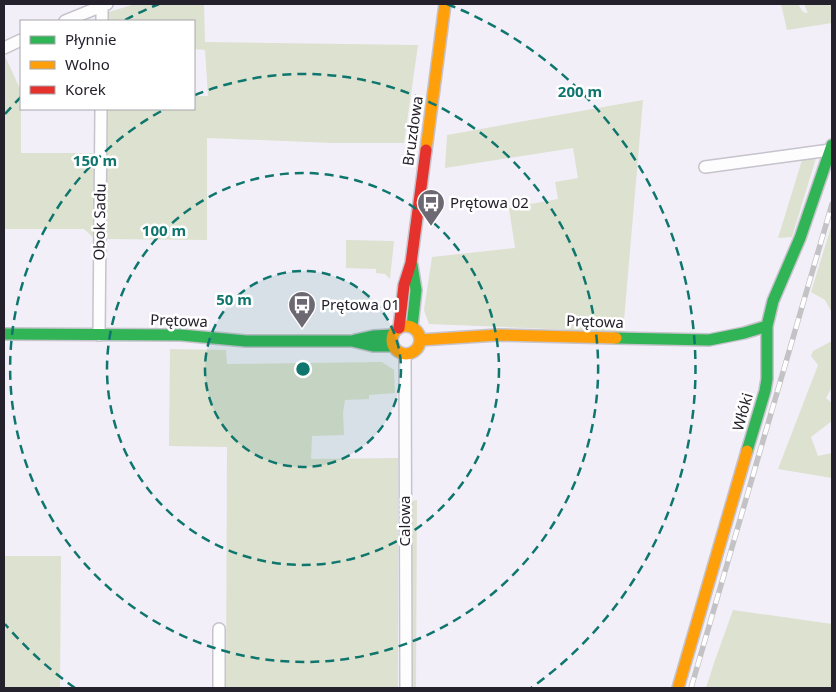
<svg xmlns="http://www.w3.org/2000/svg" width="836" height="692" font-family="'Noto Sans',sans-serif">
<rect width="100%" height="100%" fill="#f2eff8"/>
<path fill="#dde1cf" d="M135 4H204L205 42 418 45 404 143H333L207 138V240L105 239 107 109H194V96H208L205 50 194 49V21H109V12Z
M781 4H798L803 12 808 13 804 4H832V23L787 30Z
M4 54 21 91V153H96L95 239 84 229H4Z
M643 100 623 332 429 324 424 310 432 257 515 248 509 208 558 199 555 182 578 178 573 148 445 168 447 135Z
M816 158 792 237 778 238 802 160Z
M832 224V313L825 300 811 292Z
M346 240 394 241 390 279 385 274 376 273V269L346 268Z
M832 341V387L826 398 832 403V421L811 437 818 456 832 453V478L778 469 818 365 811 356 813 351Z
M170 349 226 350 227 364 382 362 394 370 395 393 369 395V399L345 400 343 413 344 435 312 436 311 459 398 458V688H226L227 447 169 446Z
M417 500 416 688H410V501Z
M4 556H61L60 688H4Z
M733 610 832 624V688H706L714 663Z"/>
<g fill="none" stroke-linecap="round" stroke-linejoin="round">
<defs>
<path id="street" d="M65 21 107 4
M102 21V5
M4 48 21 40
M705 167 830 150
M99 335 101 109
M405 354 406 688
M219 629V688"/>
<path id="fast" d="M412 265 416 290 412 327
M4 334 181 335 246 341H352L373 346H393
M616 338 709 340 744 333 767 326
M355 340 373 336 393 335
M747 451 765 391 767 379V326L773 301 800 238 832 145"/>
<path id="slow" d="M426 150 445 4
M392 340a14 14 0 1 1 28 0a14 14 0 1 1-28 0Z
M420 340 498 335 616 338
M678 688 747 451"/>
<path id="jam" d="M399 328 404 285 411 263 426 150"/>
</defs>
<use href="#street" stroke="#c6c3cc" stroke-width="14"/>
<use href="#fast" stroke="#c6c3cc" stroke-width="14"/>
<use href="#slow" stroke="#c6c3cc" stroke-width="14"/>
<use href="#jam" stroke="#c6c3cc" stroke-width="14"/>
<use href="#street" stroke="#fdfdfe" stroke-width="11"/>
<use href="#fast" stroke="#30b455" stroke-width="11"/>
<use href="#slow" stroke="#ff9f0a" stroke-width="11"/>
<use href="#jam" stroke="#e5322d" stroke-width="11"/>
<defs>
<path id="rail" d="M691 688 832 204"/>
</defs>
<use href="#rail" stroke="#c3c3c5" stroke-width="5.5"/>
<use href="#rail" stroke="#fff" stroke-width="4" stroke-dasharray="11" stroke-linecap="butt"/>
</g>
<circle cx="303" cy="369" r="98" fill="#0f766e" fill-opacity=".12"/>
<g fill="none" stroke="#0f766e" stroke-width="2.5" stroke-dasharray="9 6">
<circle cx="303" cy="369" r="98"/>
<circle cx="303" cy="369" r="196"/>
<path d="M195 95A294 294 0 1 1 165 109"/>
<path d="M75 688A392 392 0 0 1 5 624M5 114A392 392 0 0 1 21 97M125 20A392 392 0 0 1 159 4M447 4A392 392 0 0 1 531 688"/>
</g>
<defs>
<symbol id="bus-pin" viewBox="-11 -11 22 30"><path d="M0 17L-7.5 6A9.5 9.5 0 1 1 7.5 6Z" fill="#6d6973" stroke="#fff"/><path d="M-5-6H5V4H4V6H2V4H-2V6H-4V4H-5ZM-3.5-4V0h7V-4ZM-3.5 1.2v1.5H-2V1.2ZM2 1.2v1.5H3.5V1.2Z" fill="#fff"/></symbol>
</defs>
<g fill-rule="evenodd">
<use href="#bus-pin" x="415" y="187" width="32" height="43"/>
<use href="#bus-pin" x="286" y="289" width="32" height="43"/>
</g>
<g text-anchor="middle" stroke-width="5" stroke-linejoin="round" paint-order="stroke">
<g font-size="15" fill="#25212c" stroke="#fff">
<text transform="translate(413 131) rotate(-82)" y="5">Bruzdowa</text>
<text transform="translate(100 222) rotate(-89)" y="5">Obok Sadu</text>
<text transform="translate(179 321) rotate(2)" y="5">Prętowa</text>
<text transform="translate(595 322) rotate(2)" y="5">Prętowa</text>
<text transform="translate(743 412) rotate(-74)" y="5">Włóki</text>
<text transform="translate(405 521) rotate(-90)" y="5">Calowa</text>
</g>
<g font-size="15" fill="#25212c" stroke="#fff" text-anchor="start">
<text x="450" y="208">Prętowa 02</text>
<text x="321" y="310">Prętowa 01</text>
</g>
</g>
<circle cx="303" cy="369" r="8" fill="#0f766e" stroke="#fff" stroke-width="2.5"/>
<g font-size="15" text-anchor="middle" font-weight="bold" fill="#0f766e" stroke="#fff" stroke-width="5" stroke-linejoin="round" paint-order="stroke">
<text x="580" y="97">200 m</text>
<text x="95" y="166">150 m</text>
<text x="164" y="236">100 m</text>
<text x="234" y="305">50 m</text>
</g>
<rect width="836" height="692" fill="none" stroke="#25212c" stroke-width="10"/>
<rect x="20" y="20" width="175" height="90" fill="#ffffff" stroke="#a8a6ab"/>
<rect x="30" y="36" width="25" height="8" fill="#30b455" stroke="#a8a6ab"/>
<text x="65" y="45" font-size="15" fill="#25212c">Płynnie</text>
<rect x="30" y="61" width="25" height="8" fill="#ff9f0a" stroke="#a8a6ab"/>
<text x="65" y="70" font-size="15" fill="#25212c">Wolno</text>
<rect x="30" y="86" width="25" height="8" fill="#e5322d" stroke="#a8a6ab"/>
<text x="65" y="95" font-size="15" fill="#25212c">Korek</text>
</svg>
